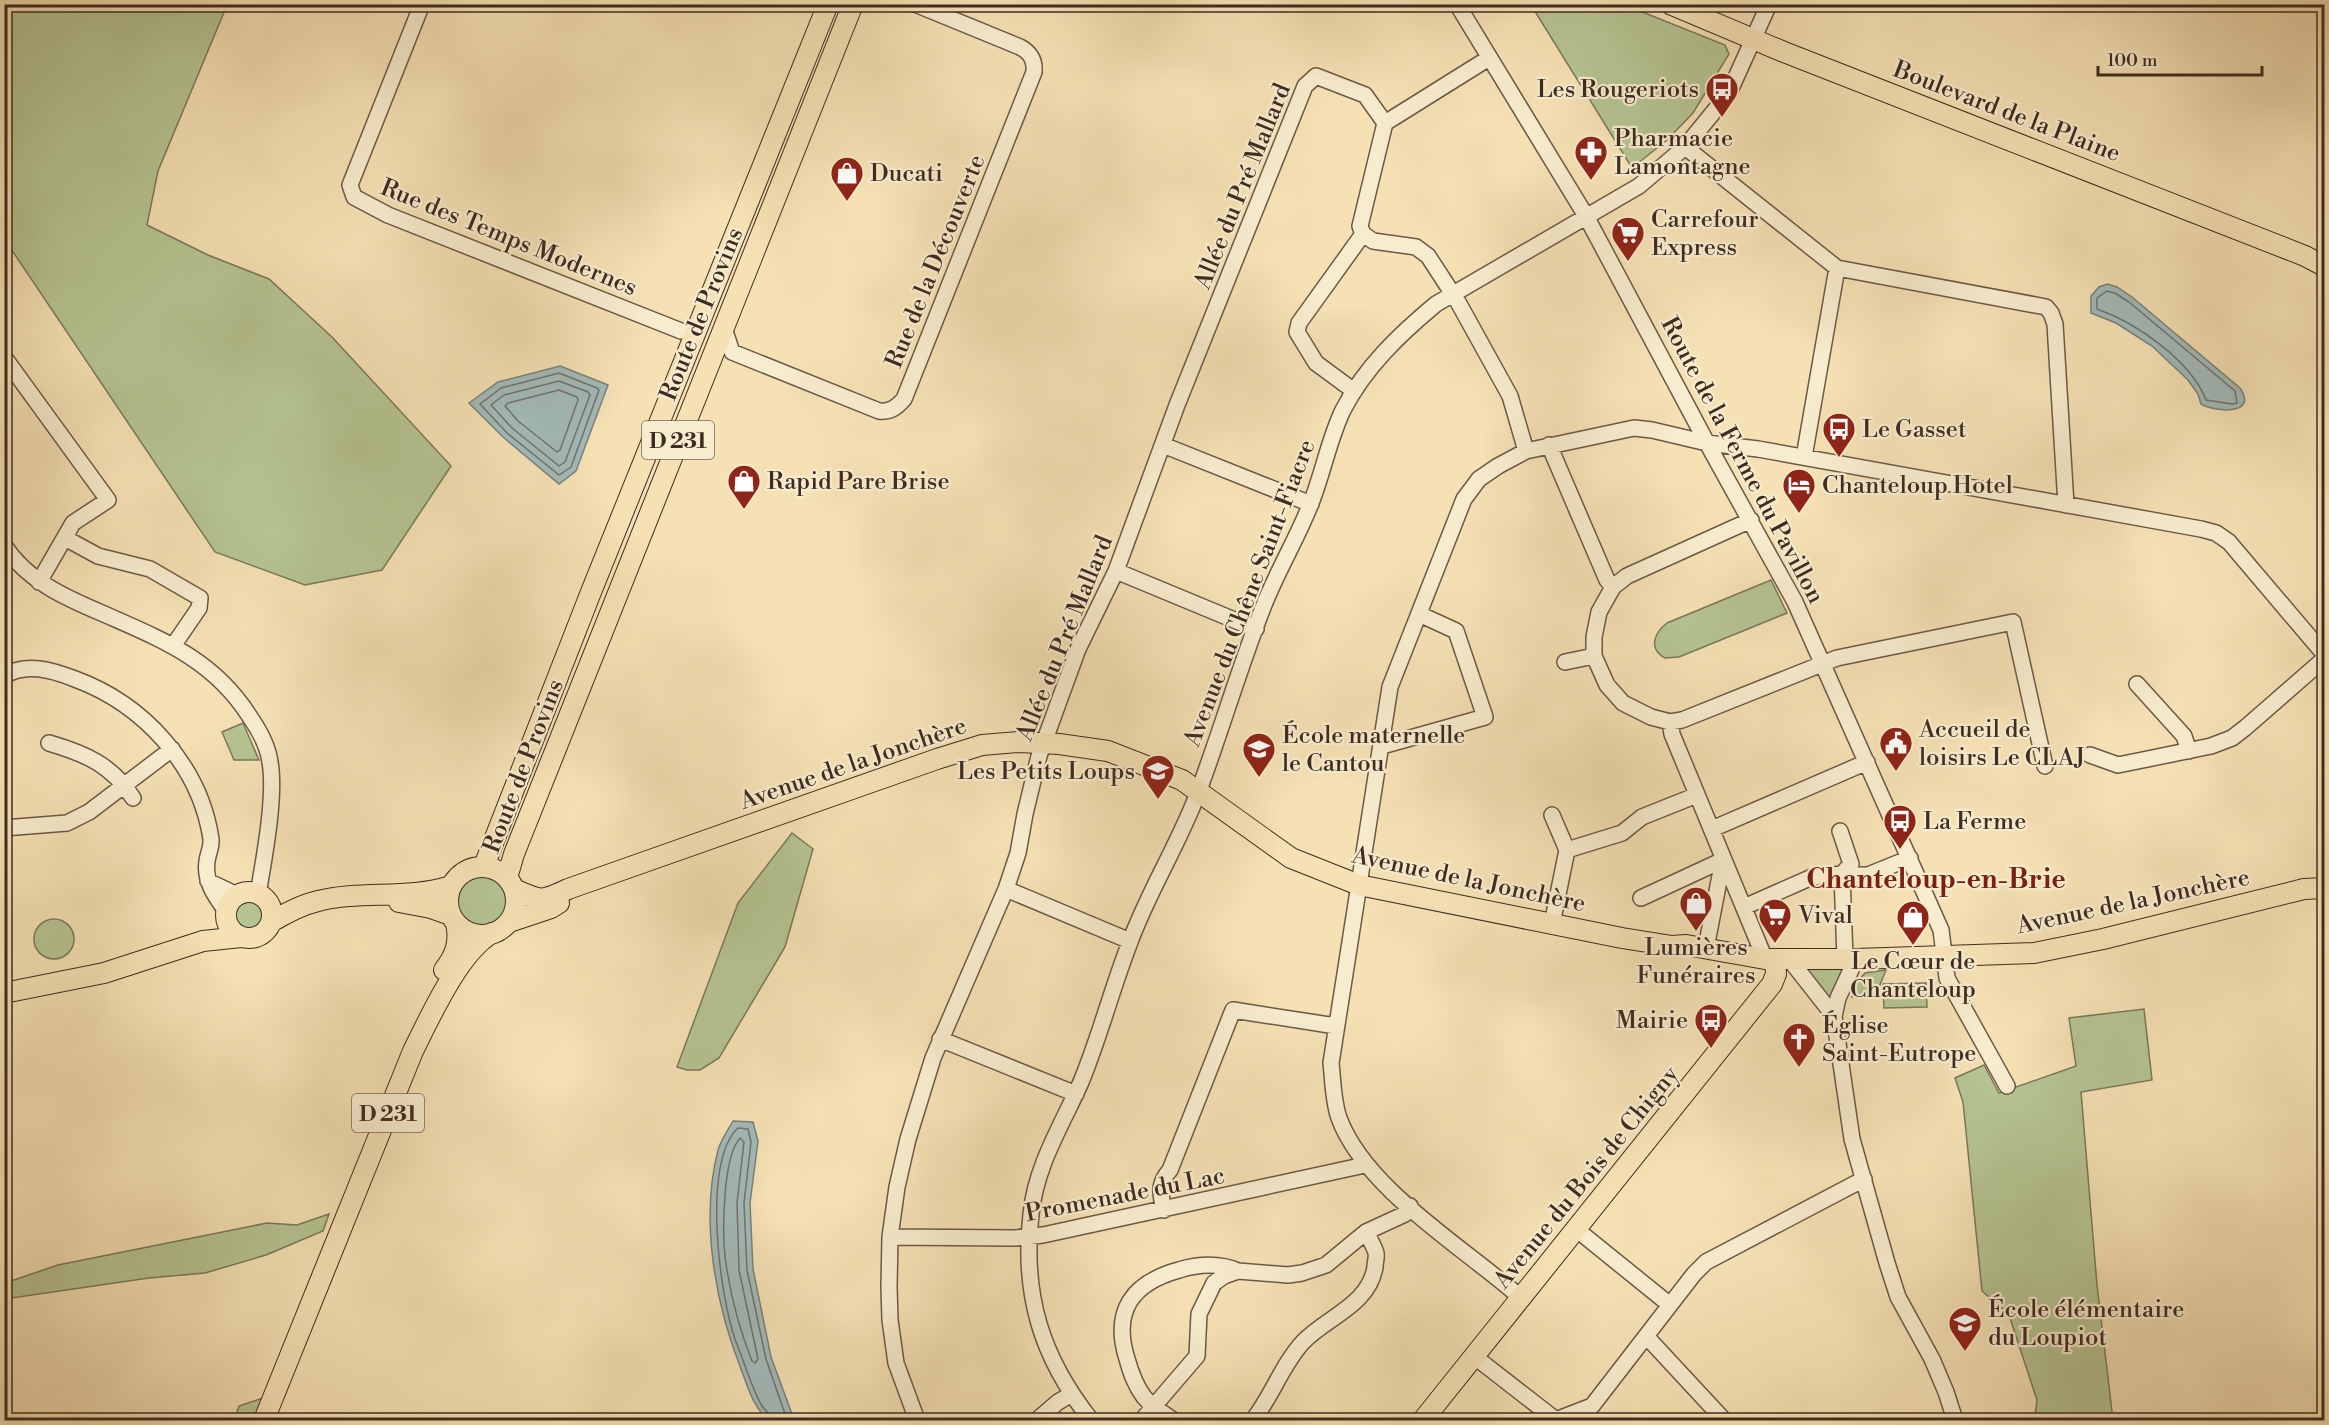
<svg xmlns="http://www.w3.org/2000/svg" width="2329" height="1425" font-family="'Libre Bodoni',serif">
<rect width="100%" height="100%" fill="#f5e1b4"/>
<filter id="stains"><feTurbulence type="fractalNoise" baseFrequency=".00333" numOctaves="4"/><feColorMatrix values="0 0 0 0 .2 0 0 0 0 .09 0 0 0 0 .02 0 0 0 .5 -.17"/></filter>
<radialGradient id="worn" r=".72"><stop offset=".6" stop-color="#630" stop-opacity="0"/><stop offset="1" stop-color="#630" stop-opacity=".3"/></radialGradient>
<path fill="#b5c492" stroke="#7a785a" stroke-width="1.5" d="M4 5H227L158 171 147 225 208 255 269 279 332 337 451 466 382 570 305 585 215 552 5 240Z
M1531 5H1625L1725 45 1729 54 1693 113 1667 140 1632 168Z
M1771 580 1787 613 1679 657 1665 658C1648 649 1654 633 1667 623Z
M243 723 259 760H234L222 732Z
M792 833 813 849 785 947 719 1058 700 1070H687L677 1067 738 903Z
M454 901a28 28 0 1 1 56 0a28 28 0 1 1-56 0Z
M231 916a18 18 0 1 1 36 0a18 18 0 1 1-36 0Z
M34 939a20 20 0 1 1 40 0a20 20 0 1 1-40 0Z
M1843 965 1845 971 1831 1001 1799 966Z
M1886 970 1877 992 1852 997 1857 982 1865 973Z
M1926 983 1927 1007 1884 1008 1883 984Z
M2144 1009 2152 1080 2081 1092 2097 1285 2113 1420H2022L2030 1419 2035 1415 2037 1400 2009 1315 1982 1291 1963 1102 1955 1078 1984 1065 1999 1093 2076 1066 2069 1018Z
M329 1214 323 1231 266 1255 205 1273 149 1278 5 1299V1283L58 1265 267 1223 297 1225Z
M263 1398 254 1420H234L239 1406Z"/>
<path fill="#a2bab9" stroke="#7a817c" stroke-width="1.5" d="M2107 284 2117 287 2132 297 2240 388C2259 416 2214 412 2201 404L2198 394 2188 380 2152 346 2116 323 2091 313V296L2099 287Z
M560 366 608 385 576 471 559 484 503 437 469 403 498 382Z
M733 1121 753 1122 758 1141 750 1203 753 1269 771 1357 792 1414 791 1420H768C753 1406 748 1388 741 1369 715 1303 700 1220 718 1150 721 1140 728 1130 733 1121Z"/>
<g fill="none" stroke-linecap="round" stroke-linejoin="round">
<path stroke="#70726d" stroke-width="1.5" d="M2107 291 2115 293 2129 302 2235 391 2237 403 2232 404 2206 400C2191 361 2137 323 2097 309V298Z
M559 373 597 388 599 390 571 467 559 475 507 433 480 404 501 388Z
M559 381 588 392 590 395 565 462 559 466 512 428 491 405 504 395Z
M559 390 577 397 578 400 560 450 557 452 518 421 505 406 508 403Z
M740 1138 744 1142 737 1203 739 1270 758 1359 755 1363 752 1361C740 1331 731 1297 726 1264 722 1237 722 1158 740 1138Z
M772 1420C771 1413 766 1412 762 1406 753 1392 743 1358 736 1342 720 1298 701 1162 738 1128L748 1129 751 1142 744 1203 747 1270 766 1359 785 1414V1420"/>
<defs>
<path id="minor" d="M422 4 350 185 354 197 388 215 681 331
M1457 4 1586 216 1707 443 1795 602 1941 930 1947 978 2007 1086
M1489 58 1385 123 1360 226 1363 234 1373 241 1416 247 1428 256 1458 302 1510 396 1526 451
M1685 147 1837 268 2046 307 2051 313 2055 324 2066 505
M723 325 732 352 879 411C890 412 896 408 904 399L1034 72C1035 60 1031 53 1020 47L915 4
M4 357 108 500 73 523 39 582
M1354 391 1316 363 1297 332 1299 323 1363 234
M1163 445 1311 504
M1549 445 1607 580 1613 587
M1804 457 1837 268
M1751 520 1627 576 1613 587 1599 612 1594 637V656L1607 685 1623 703 1651 717 1670 722 1682 720 1837 658 2013 622 2045 766
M65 538 98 556 150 569 200 598 199 608 173 646
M4 545C27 581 66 598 104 614 163 640 214 660 250 717 259 730 268 746 270 762 276 796 264 859 258 894
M1116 571 1256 629
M1565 662 1594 656
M4 676C26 662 52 670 75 679 143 704 200 765 211 839 212 847 208 853 207 861 204 881 215 896 226 911
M2137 684 2184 736 2189 751
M1670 722 1672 734 1765 959
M49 743C86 754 112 765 133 798
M1382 746 1485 717 1456 631 1419 614
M2090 755 2118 765 2211 746 2232 738 2245 728 2324 659
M1552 815 1567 850 1552 924
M4 828 67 823 89 812 172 749
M1712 829 1867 762
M1840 831 1851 864 1842 874 1845 959
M1567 850 1622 833 1642 817 1697 795
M208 881 237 895
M1006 889 1130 941
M1641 898 1723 860
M1744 907 1812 877 1842 874 1868 875 1910 858
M1706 948 1723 860
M1856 959 1838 998 1834 1016 1852 1139 1887 1263 1898 1297 1932 1359 1946 1392 1955 1420
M1790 960 1834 1016
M940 1039 1076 1094
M1164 1210C1160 1193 1158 1183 1170 1170L1233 1010 1336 1026
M1576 1229 1670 1305
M890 1237 1015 1238 1043 1235 1365 1165
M1521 1298C1465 1248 1365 1189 1339 1118 1333 1101 1333 1081 1331 1063L1390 687 1464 499 1479 479 1498 466 1526 451 1634 428 1652 430 1707 443 1758 449 2201 529 2216 533 2229 542 2324 654
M1646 1336 1724 1420
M1475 1357 1556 1420 1592 1406 1694 1274 1706 1262 1864 1179
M917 1420 896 1363 890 1320 889 1287 890 1237 897 1187 908 1139 933 1058 1006 889 1018 853 1025 814 1039 756 1078 649 1116 571 1177 405 1305 86 1316 76 1365 95 1385 123
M1037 1420 1058 1402 1070 1395
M1091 1420C1041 1357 1022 1294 1031 1214 1036 1165 1062 1125 1081 1082 1100 1036 1112 988 1130 942 1149 890 1180 842 1199 790 1221 731 1239 669 1262 610 1276 573 1297 539 1311 503 1323 473 1329 439 1343 410 1365 367 1400 334 1436 304L1639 186 1685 147 1729 93 1769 4
M1142 1420 1197 1356 1199 1314 1214 1283 1224 1276 1238 1271 1288 1275 1302 1273 1326 1265 1366 1232 1405 1214 1410 1206
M1173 1420C1163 1413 1152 1407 1144 1397 1135 1385 1131 1373 1127 1359 1112 1311 1132 1283 1179 1270 1198 1264 1220 1263 1238 1271
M1253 1420C1272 1396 1282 1365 1303 1342 1327 1317 1369 1305 1375 1267 1375 1262 1377 1257 1376 1253 1374 1246 1369 1238 1366 1232"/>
<path id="major" d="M1670 4 1784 52 2305 256 2324 266
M484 866 591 592 828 4
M448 901a34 34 0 1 1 68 0a34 34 0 1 1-68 0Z
M507 878 514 854 853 4
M514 889C541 901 541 902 568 889L937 759 982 745 1019 742 1059 744 1108 751 1182 780 1291 858 1359 885 1622 938 1672 946 1686 945 1765 959H1856L2034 953 2103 939 2304 889 2324 888
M226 915a23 23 0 1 1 46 0a23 23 0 1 1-46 0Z
M399 902 431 908 451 915
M271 922C286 913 301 905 318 901 362 890 407 900 451 886
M509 922 551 908 559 903
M444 970C456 955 460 941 456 923
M4 993 104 973 203 941 241 937
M264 1420 413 1051C430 1017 459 952 492 933
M1423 1420 1772 984 1776 974 1775 960"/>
</defs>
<use href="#minor" stroke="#6c5846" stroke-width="18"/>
<use href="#major" stroke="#3f2b21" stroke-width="22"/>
<use href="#minor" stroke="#f8ecce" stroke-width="15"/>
<use href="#major" stroke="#f5e1b4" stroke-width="20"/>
</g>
<defs>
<symbol id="bus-pin" viewBox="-11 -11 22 30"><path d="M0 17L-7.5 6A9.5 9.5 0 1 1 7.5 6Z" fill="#8f2418" stroke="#f8ecce"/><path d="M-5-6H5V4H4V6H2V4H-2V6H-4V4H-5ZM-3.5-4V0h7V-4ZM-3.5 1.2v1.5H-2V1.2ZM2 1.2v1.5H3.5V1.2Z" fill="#fff"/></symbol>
<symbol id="pharmacy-pin" viewBox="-11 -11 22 30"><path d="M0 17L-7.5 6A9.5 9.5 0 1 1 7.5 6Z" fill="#8f2418" stroke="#f8ecce"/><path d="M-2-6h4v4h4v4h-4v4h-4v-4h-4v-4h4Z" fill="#fff"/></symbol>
<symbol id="shop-pin" viewBox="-11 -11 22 30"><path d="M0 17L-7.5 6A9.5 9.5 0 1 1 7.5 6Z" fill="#8f2418" stroke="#f8ecce"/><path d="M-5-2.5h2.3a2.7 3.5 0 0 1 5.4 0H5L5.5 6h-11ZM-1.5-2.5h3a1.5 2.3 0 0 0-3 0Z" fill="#fff"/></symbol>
<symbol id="supermarket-pin" viewBox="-11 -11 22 30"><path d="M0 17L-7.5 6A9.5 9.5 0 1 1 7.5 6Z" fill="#8f2418" stroke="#f8ecce"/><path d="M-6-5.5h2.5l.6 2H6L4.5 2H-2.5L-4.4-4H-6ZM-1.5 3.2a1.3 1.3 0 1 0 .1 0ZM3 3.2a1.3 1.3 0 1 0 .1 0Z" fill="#fff"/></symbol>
<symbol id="hotel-pin" viewBox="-11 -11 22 30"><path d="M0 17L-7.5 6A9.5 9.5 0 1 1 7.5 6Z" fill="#8f2418" stroke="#f8ecce"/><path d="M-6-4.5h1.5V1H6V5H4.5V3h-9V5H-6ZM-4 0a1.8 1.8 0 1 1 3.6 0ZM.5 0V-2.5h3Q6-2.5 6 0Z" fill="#fff"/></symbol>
<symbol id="civic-pin" viewBox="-11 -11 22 30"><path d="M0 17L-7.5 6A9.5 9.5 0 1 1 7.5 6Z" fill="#8f2418" stroke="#f8ecce"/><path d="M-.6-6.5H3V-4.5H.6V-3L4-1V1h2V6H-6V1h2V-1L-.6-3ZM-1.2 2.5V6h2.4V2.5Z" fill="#fff"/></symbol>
<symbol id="school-pin" viewBox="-11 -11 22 30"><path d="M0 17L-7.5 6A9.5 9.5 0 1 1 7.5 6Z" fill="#8f2418" stroke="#f8ecce"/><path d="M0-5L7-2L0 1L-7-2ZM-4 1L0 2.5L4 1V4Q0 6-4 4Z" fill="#fff"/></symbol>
<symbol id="church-pin" viewBox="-11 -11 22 30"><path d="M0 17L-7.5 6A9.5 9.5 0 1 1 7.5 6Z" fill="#8f2418" stroke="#f8ecce"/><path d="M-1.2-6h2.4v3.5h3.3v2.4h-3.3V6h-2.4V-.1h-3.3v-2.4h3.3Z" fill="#fff"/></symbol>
</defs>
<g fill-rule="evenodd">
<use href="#bus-pin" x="1703" y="70" width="38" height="52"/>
<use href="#pharmacy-pin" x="1572" y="133" width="38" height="52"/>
<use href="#shop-pin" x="828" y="154" width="38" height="52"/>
<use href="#supermarket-pin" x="1609" y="214" width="38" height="52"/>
<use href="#bus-pin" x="1820" y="410" width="38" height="52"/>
<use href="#shop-pin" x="725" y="462" width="38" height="52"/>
<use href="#hotel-pin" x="1780" y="466" width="38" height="52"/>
<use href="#civic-pin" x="1877" y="724" width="38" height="52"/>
<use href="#school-pin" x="1240" y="730" width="38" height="52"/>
<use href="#school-pin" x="1139" y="752" width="38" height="52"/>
<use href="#bus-pin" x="1881" y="802" width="38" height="52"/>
<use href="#shop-pin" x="1677" y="884" width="38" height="52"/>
<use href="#supermarket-pin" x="1756" y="896" width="38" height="52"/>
<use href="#shop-pin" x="1894" y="898" width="38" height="52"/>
<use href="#bus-pin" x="1692" y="1001" width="38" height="52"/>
<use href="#church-pin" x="1780" y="1020" width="38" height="52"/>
<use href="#school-pin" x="1946" y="1304" width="38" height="52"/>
</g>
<g text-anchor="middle" stroke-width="4.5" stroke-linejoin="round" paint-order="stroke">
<g fill="#f8ecce" stroke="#766555" stroke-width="1.5">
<rect x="642" y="421" width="72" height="38" rx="4.5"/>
<rect x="352" y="1094" width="72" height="38" rx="4.5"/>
</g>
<g font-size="22" font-weight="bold" fill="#3f2b21">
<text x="678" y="448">D 231</text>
<text x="388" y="1121">D 231</text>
</g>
<g font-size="24" fill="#3f2b21" stroke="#f8ecce" text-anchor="start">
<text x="1699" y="97" text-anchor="end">Les Rougeriots</text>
<text x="1614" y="146">Pharmacie<tspan x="1614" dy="28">Lamontagne</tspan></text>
<text x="870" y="181">Ducati</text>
<text x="1651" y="227">Carrefour<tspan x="1651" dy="28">Express</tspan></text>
<text x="1862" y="437">Le Gasset</text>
<text x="767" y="489">Rapid Pare Brise</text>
<text x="1822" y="493">Chanteloup Hotel</text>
<text x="1919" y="737">Accueil de<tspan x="1919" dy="28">loisirs Le CLAJ</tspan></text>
<text x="1282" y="743">École maternelle<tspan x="1282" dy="28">le Cantou</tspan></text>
<text x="1135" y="779" text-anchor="end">Les Petits Loups</text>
<text x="1923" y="829">La Ferme</text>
<text x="1798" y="923">Vival</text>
<text x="1696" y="955" text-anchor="middle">Lumières<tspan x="1696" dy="28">Funéraires</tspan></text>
<text x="1913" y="969" text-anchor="middle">Le Cœur de<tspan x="1913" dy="28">Chanteloup</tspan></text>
<text x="1688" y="1028" text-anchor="end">Mairie</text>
<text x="1822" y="1033">Église<tspan x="1822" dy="28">Saint-Eutrope</tspan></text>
<text x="1988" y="1317">École élémentaire<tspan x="1988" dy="28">du Loupiot</tspan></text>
</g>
<g font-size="24" fill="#3f2b21" stroke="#f8ecce">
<text transform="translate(2007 111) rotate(21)" y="8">Boulevard de la Plaine</text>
<text transform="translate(1242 186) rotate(-68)" y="8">Allée du Pré Mallard</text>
<text transform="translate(509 237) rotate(22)" y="8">Rue des Temps Modernes</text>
<text transform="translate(935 261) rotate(-68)" y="8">Rue de la Découverte</text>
<text transform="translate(701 314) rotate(-68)" y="8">Route de Provins</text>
<text transform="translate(1743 460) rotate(62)" y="8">Route de la Ferme du Pavillon</text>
<text transform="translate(1249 593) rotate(-69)" y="8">Avenue du Chêne Saint-Fiacre</text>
<text transform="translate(1064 638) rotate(-68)" y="8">Allée du Pré Mallard</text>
<text transform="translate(853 763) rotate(-19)" y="8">Avenue de la Jonchère</text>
<text transform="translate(523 766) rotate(-69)" y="8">Route de Provins</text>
<text transform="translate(1469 879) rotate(12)" y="8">Avenue de la Jonchère</text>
<text transform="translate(2133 901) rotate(-12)" y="8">Avenue de la Jonchère</text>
<text transform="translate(1586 1177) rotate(-51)" y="8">Avenue du Bois de Chigny</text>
<text transform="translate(1125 1194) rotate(-11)" y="8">Promenade du Lac</text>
</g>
<g font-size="27" font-weight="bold" fill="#7a1f14" stroke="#f8ecce">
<text x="1936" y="888">Chanteloup-en-Brie</text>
</g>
</g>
<rect width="2329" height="1425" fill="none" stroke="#f5e1b4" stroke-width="24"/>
<rect x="6" y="6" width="2317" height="1413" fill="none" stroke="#3f2b21" stroke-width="3"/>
<rect x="12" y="12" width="2305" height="1401" fill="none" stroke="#3f2b21" stroke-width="1.5"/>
<path d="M2098 66v9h164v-9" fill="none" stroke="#3f2b21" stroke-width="3"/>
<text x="2107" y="66" font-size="18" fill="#3f2b21" stroke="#f8ecce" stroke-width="4.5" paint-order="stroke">100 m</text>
<rect width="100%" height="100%" filter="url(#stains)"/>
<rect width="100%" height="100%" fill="url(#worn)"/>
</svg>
